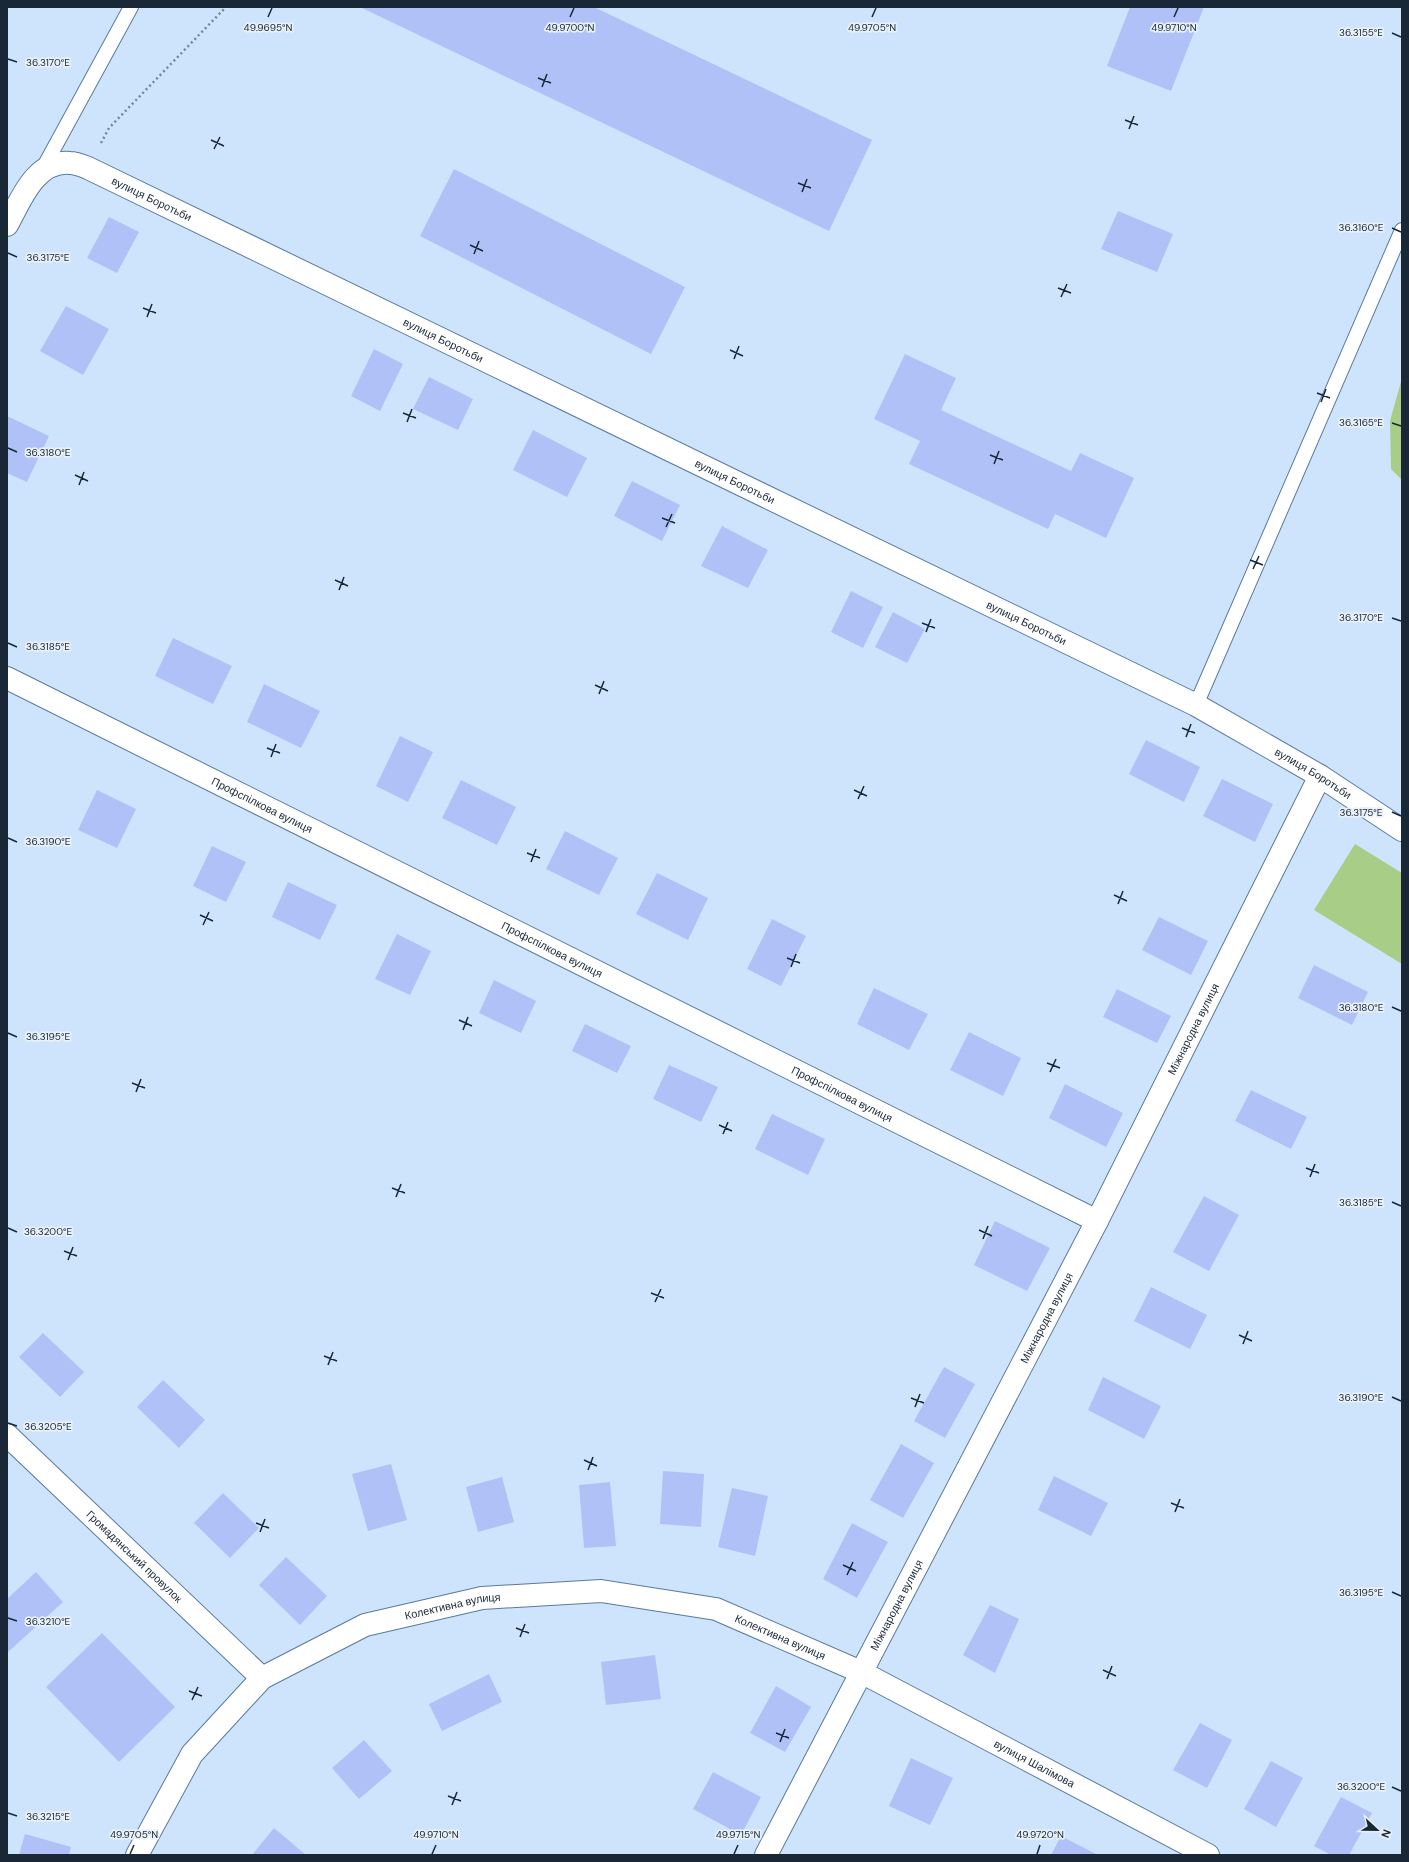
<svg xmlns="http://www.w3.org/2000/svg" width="1409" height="1862" font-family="'DM Sans',sans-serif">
<rect width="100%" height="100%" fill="#cee4fd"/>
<path fill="#a8cd87" d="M1402 378V480L1391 469 1390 421Z
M1355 844 1402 873V964L1314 910Z"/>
<path fill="#b0c1f7" d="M360 7H594L872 140 829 231Z
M1130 7H1204L1171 91 1107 66Z
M454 169 685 287 651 354 420 236Z
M1118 211 1173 234 1157 272 1101 249Z
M109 217 139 232 117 273 87 258Z
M66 306 109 329 83 375 40 351Z
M374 349 403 364 380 411 351 396Z
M905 354 956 378 941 410 1071 471 1080 453 1134 478 1106 538 1055 514 1048 529 909 464 920 441 874 419Z
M429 377 473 399 458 430 413 409Z
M7 416 49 436 27 482 7 473Z
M533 430 587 458 567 497 513 470Z
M632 481 680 505 662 541 614 516Z
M722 526 768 550 748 588 701 566Z
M851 591 883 607 863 648 831 632Z
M893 612 925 629 907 663 875 647Z
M173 638 232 666 213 704 155 676Z
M264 684 320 711 301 748 247 722Z
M400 736 433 752 408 802 376 786Z
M1146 740 1200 767 1184 802 1129 774Z
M1222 779 1273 804 1255 842 1203 816Z
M461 780 516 807 497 845 442 818Z
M97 790 136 809 117 848 78 830Z
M565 831 618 858 599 895 546 869Z
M212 846 246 862 226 902 193 886Z
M657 873 708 898 688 940 636 914Z
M288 882 337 905 320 940 272 917Z
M1159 917 1208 941 1191 975 1142 950Z
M772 919 806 936 781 986 747 969Z
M397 934 431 951 410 995 375 979Z
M1314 965 1368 992 1352 1025 1298 998Z
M494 980 536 1001 521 1033 479 1013Z
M874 988 928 1014 909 1050 857 1024Z
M1117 989 1171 1016 1157 1043 1103 1017Z
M585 1024 631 1046 617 1073 572 1051Z
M969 1032 1021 1058 1003 1096 950 1070Z
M669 1065 718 1087 701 1122 653 1099Z
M1065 1084 1123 1113 1106 1147 1049 1118Z
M1251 1090 1307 1117 1291 1149 1235 1121Z
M772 1114 825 1139 808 1175 755 1149Z
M1204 1196 1239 1215 1209 1271 1173 1252Z
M995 1221 1050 1248 1027 1291 974 1265Z
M1151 1287 1207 1315 1190 1349 1134 1321Z
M43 1333 84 1372 60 1397 19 1357Z
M944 1367 975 1384 945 1438 914 1421Z
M1103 1377 1161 1406 1144 1439 1088 1410Z
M163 1380 205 1420 179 1448 137 1407Z
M901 1444 934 1463 903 1518 870 1500Z
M391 1464 407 1520 368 1531 352 1474Z
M663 1471 704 1474 701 1527 660 1524Z
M1054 1476 1108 1503 1091 1536 1038 1510Z
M502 1477 514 1522 478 1532 466 1487Z
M610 1482 616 1546 584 1548 579 1485Z
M732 1488 768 1496 755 1556 718 1547Z
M223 1493 259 1528 230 1558 194 1523Z
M852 1523 888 1542 857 1598 823 1579Z
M286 1557 327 1596 300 1625 259 1585Z
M36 1572 63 1602 7 1653V1599Z
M990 1605 1019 1619 995 1673 963 1655Z
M102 1633 175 1707 119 1762 46 1687Z
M655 1655 661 1699 606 1705 601 1662Z
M489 1674 502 1702 442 1731 429 1704Z
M776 1686 811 1707 785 1752 750 1733Z
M1200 1723 1232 1740 1207 1788 1173 1770Z
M364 1740 392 1771 359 1799 332 1768Z
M911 1758 953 1778 930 1825 889 1806Z
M1271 1761 1303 1778 1276 1827 1244 1809Z
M713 1772 761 1797 741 1835 693 1809Z
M1341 1797 1372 1813 1349 1855H1331L1314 1846Z
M274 1828 306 1855H252Z
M25 1834 71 1847 69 1855H19Z
M1061 1836 1096 1854 1095 1855H1051Z"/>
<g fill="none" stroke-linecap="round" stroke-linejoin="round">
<defs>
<path id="lane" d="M41 172 131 7
M1196 705 1402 230"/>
<g id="street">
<path id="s1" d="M7 1435 262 1678"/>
<path id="s2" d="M137 1855 192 1754 262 1678 365 1625 482 1598 601 1591 716 1609 861 1672 1208 1855"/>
</g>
<g id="secondary">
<path id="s3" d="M7 225C21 200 35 160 70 163 76 163 83 166 88 168L1196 705 1320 776 1402 830"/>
<path id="s4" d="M7 678 1097 1221"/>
<path id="s5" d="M766 1855 1097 1221 1320 776"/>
</g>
</defs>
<use href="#lane" stroke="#587a9f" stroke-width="16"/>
<use href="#street" stroke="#587a9f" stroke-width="24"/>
<use href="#secondary" stroke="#587a9f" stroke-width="24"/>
<path stroke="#738599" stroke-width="2.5" stroke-dasharray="2 3" stroke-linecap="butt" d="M101 143 109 128 226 7"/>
<use href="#lane" stroke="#fff" stroke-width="14"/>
<use href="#street" stroke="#fff" stroke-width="22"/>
<use href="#secondary" stroke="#fff" stroke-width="22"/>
</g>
<path fill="none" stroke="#192736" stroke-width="1.5" d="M268 17 272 8M570 17 574 8M872 17 876 8M1174 17 1178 8M1392 33 1401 37M8 59 17 62M538 78 551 83M542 87 547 74M1125 120 1138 125M1129 129 1134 116M211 140 224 146M214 149 220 137M798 183 811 188M802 192 807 179M1392 228 1401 232M470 245 483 251M8 253 17 257M474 254 479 241M1058 288 1071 293M1061 297 1067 284M143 308 156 313M147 317 152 304M730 350 743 356M734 359 739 346M1317 393 1330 398M1321 402 1326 389M403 413 416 418M407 422 412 409M1392 423 1401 426M8 448 17 452M990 455 1003 460M994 464 999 451M75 475 88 481M79 485 84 472M662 518 675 523M666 527 672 514M1250 560 1263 565M1253 569 1259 556M335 580 348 586M339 590 344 577M1392 618 1401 621M922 623 935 628M926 632 931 619M8 643 17 647M595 685 608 691M599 694 604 681M1182 728 1195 733M1186 737 1191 724M267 748 280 753M271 757 276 744M854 790 867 796M858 799 864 786M1392 812 1401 816M8 838 17 842M527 853 540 858M531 862 536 849M1114 895 1127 901M1118 904 1123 891M200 915 213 921M203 925 209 912M787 958 800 963M791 967 796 954M1392 1007 1401 1011M459 1020 472 1026M463 1030 468 1017M8 1033 17 1037M1047 1063 1060 1068M1050 1072 1056 1059M132 1083 145 1088M136 1092 141 1079M719 1125 732 1131M723 1134 728 1122M1306 1168 1319 1173M1310 1177 1315 1164M392 1188 405 1193M396 1197 401 1184M1392 1202 1401 1206M8 1228 17 1232M979 1230 992 1236M983 1239 988 1226M64 1251 77 1256M68 1260 73 1247M651 1293 664 1298M655 1302 661 1289M1239 1335 1252 1341M1243 1344 1248 1331M324 1356 337 1361M328 1365 333 1352M1392 1397 1401 1401M911 1398 924 1403M915 1407 920 1394M8 1423 17 1426M584 1460 597 1466M588 1470 593 1457M1171 1503 1184 1508M1175 1512 1180 1499M256 1523 269 1528M260 1532 265 1519M843 1565 856 1571M847 1575 853 1562M1392 1592 1401 1596M8 1618 17 1621M516 1628 529 1633M520 1637 525 1624M1103 1670 1116 1676M1107 1679 1112 1666M189 1691 202 1696M192 1700 198 1687M776 1733 789 1738M780 1742 785 1729M1392 1787 1401 1791M448 1796 461 1801M452 1805 457 1792M8 1813 17 1816M130 1854 134 1845M432 1854 436 1845M734 1854 738 1845M1037 1854 1040 1845"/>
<g text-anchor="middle" stroke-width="3.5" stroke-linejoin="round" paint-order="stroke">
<g font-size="11" fill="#192736" stroke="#e8f0f8">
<text dy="4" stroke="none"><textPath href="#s3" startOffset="184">вулиця Боротьби</textPath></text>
<text dy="4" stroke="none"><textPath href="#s3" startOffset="508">вулиця Боротьби</textPath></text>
<text dy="4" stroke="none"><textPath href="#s3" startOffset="832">вулиця Боротьби</textPath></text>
<text dy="4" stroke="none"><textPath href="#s3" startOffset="1156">вулиця Боротьби</textPath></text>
<text dy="4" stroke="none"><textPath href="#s3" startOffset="1480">вулиця Боротьби</textPath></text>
<text dy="4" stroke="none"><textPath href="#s4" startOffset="285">Профспілкова вулиця</textPath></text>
<text dy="4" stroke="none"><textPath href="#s4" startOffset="609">Профспілкова вулиця</textPath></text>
<text dy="4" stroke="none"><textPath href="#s5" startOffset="930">Міжнародна вулиця</textPath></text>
<text dy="4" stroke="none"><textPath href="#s4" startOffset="933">Профспілкова вулиця</textPath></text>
<text dy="4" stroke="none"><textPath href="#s5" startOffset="606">Міжнародна вулиця</textPath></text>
<text dy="4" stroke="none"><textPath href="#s1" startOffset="176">Громадянський провулок</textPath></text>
<text dy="4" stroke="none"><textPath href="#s5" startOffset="282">Міжнародна вулиця</textPath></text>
<text dy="4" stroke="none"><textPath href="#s2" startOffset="424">Колективна вулиця</textPath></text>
<text dy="4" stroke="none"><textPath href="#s2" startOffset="760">Колективна вулиця</textPath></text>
<text dy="4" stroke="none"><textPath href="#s2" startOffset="1044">вулиця Шалімова</textPath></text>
</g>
</g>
<g font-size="10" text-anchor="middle" fill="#192736" stroke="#e8f0f8" stroke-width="3.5" stroke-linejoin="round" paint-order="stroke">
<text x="570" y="31">49.9700°N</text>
<text x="268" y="31">49.9695°N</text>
<text x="872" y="31">49.9705°N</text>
<text x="1174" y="31">49.9710°N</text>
<text x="1361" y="36">36.3155°E</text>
<text x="48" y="66">36.3170°E</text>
<text x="1361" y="231">36.3160°E</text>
<text x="48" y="261">36.3175°E</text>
<text x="1361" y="426">36.3165°E</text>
<text x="48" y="456">36.3180°E</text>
<text x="1361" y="621">36.3170°E</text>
<text x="48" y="650">36.3185°E</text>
<text x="1361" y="816">36.3175°E</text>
<text x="48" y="845">36.3190°E</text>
<text x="1361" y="1011">36.3180°E</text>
<text x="48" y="1040">36.3195°E</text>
<text x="1361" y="1206">36.3185°E</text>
<text x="48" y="1235">36.3200°E</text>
<text x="1361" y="1401">36.3190°E</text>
<text x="48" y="1430">36.3205°E</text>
<text x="1361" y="1596">36.3195°E</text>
<text x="48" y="1625">36.3210°E</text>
<text x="1361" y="1790">36.3200°E</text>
<text x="48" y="1820">36.3215°E</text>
<text x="134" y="1838">49.9705°N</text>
<text x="436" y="1838">49.9710°N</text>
<text x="738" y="1838">49.9715°N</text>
<text x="1040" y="1838">49.9720°N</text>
</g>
<rect width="1409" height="1862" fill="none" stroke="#192736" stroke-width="16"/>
<g transform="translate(1377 1830) rotate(112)" stroke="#e8f0f8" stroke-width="3" paint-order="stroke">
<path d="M0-3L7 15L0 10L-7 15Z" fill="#192736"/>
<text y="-6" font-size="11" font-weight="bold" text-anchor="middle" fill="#192736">N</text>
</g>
</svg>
